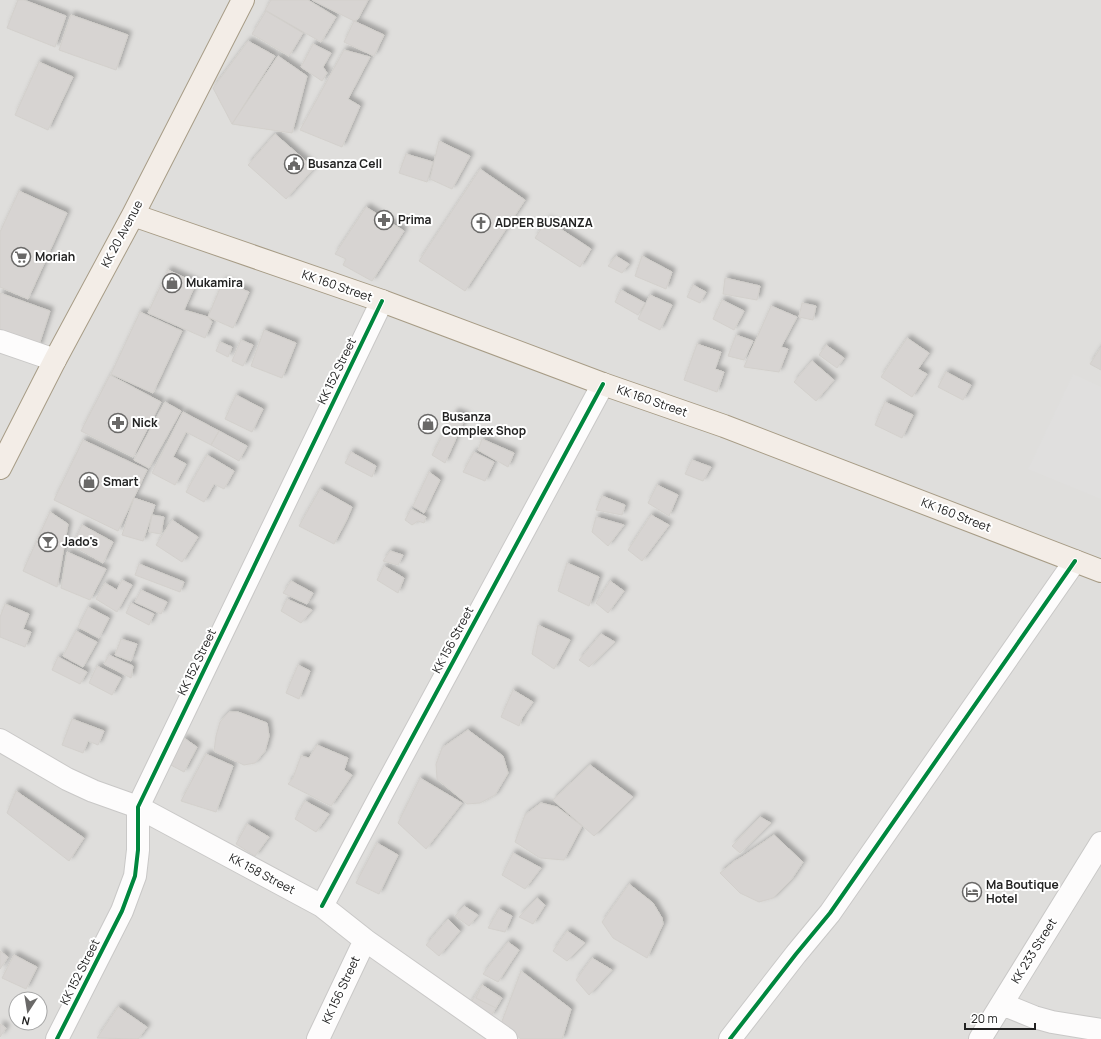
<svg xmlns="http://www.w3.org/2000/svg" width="1101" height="1039" font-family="Manrope,sans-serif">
<defs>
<filter id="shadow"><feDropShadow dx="3.5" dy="-3.5" stdDeviation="2" flood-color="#0004"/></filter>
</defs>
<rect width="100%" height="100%" fill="#f0eeeb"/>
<path fill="#dfdedc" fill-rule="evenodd" d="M0 0H1101V1039H0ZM16 999H40V1023H16Z"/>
<path fill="#e0dfde" d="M1073 374 1101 387V499L1028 469Z"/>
<path fill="#d7d4d2" stroke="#d3d0cc" filter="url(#shadow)" d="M18 0H24L66 16 55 47 7 28Z
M271 0H308L336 17 321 42 265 10Z
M312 0H368L358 19 354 21Z
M266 11 303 33 289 56 252 34Z
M71 15 128 35 116 70 59 50Z
M354 21 384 35 374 56 344 42Z
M248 41 275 56 232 124 213 88Z
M313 44 331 53 323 67 327 73 322 81 301 67Z
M344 50 370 57 348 99 360 106 342 147 300 130Z
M278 56 307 76 292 133 232 124Z
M39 62 73 77 48 130 15 115Z
M275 134 314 168 286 199 248 165Z
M439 141 470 156 452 189 430 179Z
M406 154 433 162 427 182 399 173Z
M480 169 525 200 465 291 419 261Z
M19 191 67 213 28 299 0 287V232Z
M366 207 404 231 372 281 343 265 346 259 335 254Z
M547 220 591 249 580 267 535 238Z
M616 256 629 264 622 273 608 266Z
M642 256 672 272 666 289 635 276Z
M168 270 196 283 184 310 208 317 212 322 205 338 148 313Z
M725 278 760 286 757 300 723 294Z
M223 281 249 292 233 328 208 317Z
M693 285 706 292 700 303 687 297Z
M621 290 645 303 638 315 615 302Z
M0 293 50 311 38 348 0 334Z
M650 295 672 305 660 330 638 319Z
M722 300 744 311 734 330 713 319Z
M802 303 816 306 813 320 799 317Z
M771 306 797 317 781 347 788 349 779 372 744 367Z
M140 312 182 331 153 393 111 374Z
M264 330 296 343 282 378 251 366Z
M736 335 753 341 744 360 728 356Z
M907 338 929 353 918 369 927 374 912 397 881 377Z
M241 340 253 345 243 366 232 361Z
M220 342 232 347 228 357 216 351Z
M697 344 721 352 715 369 724 372 717 392 684 380Z
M826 345 844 358 837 368 819 355Z
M1101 347V370L1090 364Z
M812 361 834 380 816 401 794 382Z
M946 372 971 385 963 400 938 387Z
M110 375 161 402 133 457 81 431Z
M236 395 263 409 252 432 225 419Z
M165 402 181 411 149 468 134 460Z
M885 402 913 415 902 438 875 425Z
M183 412 219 431 211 445 186 432 173 457 186 464 175 485 152 473Z
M455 412 466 416 445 463 432 455Z
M219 431 247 446 239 461 211 445Z
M482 439 514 453 508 467 478 450Z
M83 440 147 470 118 531 54 500Z
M351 452 376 466 372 477 345 463Z
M474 452 494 462 485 481 463 472Z
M207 455 234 471 224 489 214 484 204 502 186 492Z
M692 460 711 467 703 481 685 474Z
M429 472 440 480 424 513 413 506Z
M657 485 678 495 669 516 648 503Z
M320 489 352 507 347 519 334 544 299 526Z
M602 496 625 505 622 515 596 510Z
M134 498 155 505 143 541 122 535Z
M411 509 426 517 424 523 418 521 412 525 405 520Z
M50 512 68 524 57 587 23 571Z
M152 515 164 517 161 534 149 532Z
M651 515 669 525 642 561 628 550Z
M596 517 624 525 608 546 592 532Z
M172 520 198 537 182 562 156 545Z
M82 525 113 542 103 563 72 545Z
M390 551 403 555 398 565 383 561Z
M67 552 106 569 90 600 61 588Z
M567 563 599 577 589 606 558 591Z
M139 564 184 582 180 592 135 575Z
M384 566 404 578 398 593 377 580Z
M122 580 132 585 117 612 96 599 105 583 117 590Z
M291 581 313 593 307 604 283 593Z
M610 581 624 591 608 613 596 603Z
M141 590 167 602 161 614 135 602Z
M287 599 312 610 301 623 281 611Z
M131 603 154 614 149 625 126 613Z
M5 604 29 614 23 629 31 632 25 647 0 637V617Z
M88 607 109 618 99 638 78 627Z
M538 625 570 640 554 669 532 654Z
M76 631 97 642 83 667 63 656Z
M601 634 615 642 589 667 579 660Z
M121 639 137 644 131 661 115 655Z
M109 655 133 666 131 678 104 664Z
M58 657 87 672 80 684 52 670Z
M298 665 310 671 299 699 286 693Z
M97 666 121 678 112 695 89 683Z
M513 690 533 702 522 718 519 726 501 717Z
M229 712H238L267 723 269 736 265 751 255 763 244 765 214 751 216 736 220 722Z
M72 719 104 731 98 745 88 741 83 753 62 745Z
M468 730 503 756 508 773 495 795 480 803 467 804 437 779 436 764 442 748Z
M184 738 197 747 184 772 169 764Z
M317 745 348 758 344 770 352 775 331 806 288 784 293 778 301 756 309 758Z
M206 754 233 766 216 812 181 801Z
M590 765 633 797 594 836 553 800Z
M420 778 462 803 426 849 398 823Z
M16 791 84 838 69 861 7 813Z
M305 801 329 814 316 832 295 819Z
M541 803 557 807 582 826 564 860 540 858 515 842 525 815Z
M760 817 771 823 740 853 732 846Z
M247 824 269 837 255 856 236 844Z
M774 835 803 862 791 880 773 898 759 902 740 893 720 873 735 861 742 857Z
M377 843 398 855 379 894 356 883Z
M513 853 541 868 525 889 502 875Z
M629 884 653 903 662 918 663 924 647 958 613 938 602 922Z
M537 898 545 905 533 924 519 917Z
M464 906 478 915 469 926 455 916Z
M499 909 512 916 505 932 488 928Z
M448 919 460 931 439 956 426 945Z
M567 931 585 943 567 961 553 951Z
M508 942 519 950 498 982 483 974Z
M0 951 8 957 0 969Z
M14 955 37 967 26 989 2 978Z
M592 958 612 970 589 995 576 980Z
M521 971 571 1009 562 1039H521L501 1024Z
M482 985 502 998 491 1016 469 1005Z
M482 985 501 998 496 1008 476 998Z
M118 1007 147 1027 138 1039 97 1038Z
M0 1024 6 1028 0 1037Z"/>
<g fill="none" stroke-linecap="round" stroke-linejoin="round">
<defs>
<path id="minor" d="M0 341 55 360
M0 740 67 779 93 791 138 807 322 906 365 940 506 1039
M322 906 381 795 603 384
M1002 1004 1034 1017 1052 1022 1101 1030
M57 1039 122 911 135 876 138 850V807L382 301
M318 1039 365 940
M730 1039 796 954 830 913 1075 561
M980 1039 1101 843"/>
<path id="major" d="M133 215 382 301 603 384 724 426 1101 571
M0 468 55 360 133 215 243 0"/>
</defs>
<use href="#minor" stroke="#c9c8c7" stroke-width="24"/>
<use href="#major" stroke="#a79c86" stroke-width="24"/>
<use href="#minor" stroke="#fdfcfc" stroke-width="22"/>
<use href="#major" stroke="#f3ede7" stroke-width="22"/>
<defs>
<path id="cycleway" d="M322 906 381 795 603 384
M57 1039 122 911 135 876 138 850V807L382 301
M730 1039 796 954 830 913 1075 561"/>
</defs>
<use href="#cycleway" stroke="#fff" stroke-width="6"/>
<use href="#cycleway" stroke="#00873e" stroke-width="4"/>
</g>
<defs>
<symbol id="civic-ring" viewBox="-11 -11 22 22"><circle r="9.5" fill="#fff" stroke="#6a6968" stroke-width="1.5"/><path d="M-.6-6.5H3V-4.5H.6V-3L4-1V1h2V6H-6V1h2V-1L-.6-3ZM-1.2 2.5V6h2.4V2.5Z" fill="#6a6968"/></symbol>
<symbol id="pharmacy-ring" viewBox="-11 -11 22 22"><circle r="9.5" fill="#fff" stroke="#6a6968" stroke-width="1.5"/><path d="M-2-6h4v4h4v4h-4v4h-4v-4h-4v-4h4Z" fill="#6a6968"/></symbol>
<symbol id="church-ring" viewBox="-11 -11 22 22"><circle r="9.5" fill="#fff" stroke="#6a6968" stroke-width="1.5"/><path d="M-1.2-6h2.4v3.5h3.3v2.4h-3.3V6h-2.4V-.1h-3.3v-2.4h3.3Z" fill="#6a6968"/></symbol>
<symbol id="supermarket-ring" viewBox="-11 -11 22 22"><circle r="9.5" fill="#fff" stroke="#6a6968" stroke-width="1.5"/><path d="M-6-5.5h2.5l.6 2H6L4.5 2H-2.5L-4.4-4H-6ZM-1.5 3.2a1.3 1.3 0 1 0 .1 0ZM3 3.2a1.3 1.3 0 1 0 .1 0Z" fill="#6a6968"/></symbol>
<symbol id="shop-ring" viewBox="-11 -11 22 22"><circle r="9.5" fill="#fff" stroke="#6a6968" stroke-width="1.5"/><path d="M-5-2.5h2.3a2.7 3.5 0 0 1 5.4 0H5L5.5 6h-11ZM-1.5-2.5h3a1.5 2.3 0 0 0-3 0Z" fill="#6a6968"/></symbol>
<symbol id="bar-ring" viewBox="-11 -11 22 22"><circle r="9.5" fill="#fff" stroke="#6a6968" stroke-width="1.5"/><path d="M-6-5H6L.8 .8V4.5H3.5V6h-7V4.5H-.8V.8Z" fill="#6a6968"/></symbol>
<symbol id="hotel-ring" viewBox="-11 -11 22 22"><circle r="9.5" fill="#fff" stroke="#6a6968" stroke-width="1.5"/><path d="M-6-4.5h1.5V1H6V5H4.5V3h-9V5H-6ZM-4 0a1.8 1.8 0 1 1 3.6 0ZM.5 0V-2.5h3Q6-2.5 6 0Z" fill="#6a6968"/></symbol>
</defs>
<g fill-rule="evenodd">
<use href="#civic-ring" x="283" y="153" width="22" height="22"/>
<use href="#pharmacy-ring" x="373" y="209" width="22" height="22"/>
<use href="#church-ring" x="470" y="212" width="22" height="22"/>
<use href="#supermarket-ring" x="10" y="246" width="22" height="22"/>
<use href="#shop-ring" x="161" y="272" width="22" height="22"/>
<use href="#pharmacy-ring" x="107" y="412" width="22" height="22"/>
<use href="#shop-ring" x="417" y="413" width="22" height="22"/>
<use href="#shop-ring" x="78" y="471" width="22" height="22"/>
<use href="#bar-ring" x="37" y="531" width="22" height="22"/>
<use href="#hotel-ring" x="961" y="881" width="22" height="22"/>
</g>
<g text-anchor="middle" stroke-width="4" stroke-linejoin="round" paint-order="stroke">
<g font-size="12" font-weight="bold" fill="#222" stroke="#fff" text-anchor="start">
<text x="308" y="168">Busanza Cell</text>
<text x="398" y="224">Prima</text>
<text x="495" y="227">ADPER BUSANZA</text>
<text x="35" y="261">Moriah</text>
<text x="186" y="287">Mukamira</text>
<text x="442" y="421">Busanza<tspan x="442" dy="14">Complex Shop</tspan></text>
<text x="132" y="427">Nick</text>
<text x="103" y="486">Smart</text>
<text x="62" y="546">Jado's</text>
<text x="986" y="889">Ma Boutique<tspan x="986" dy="14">Hotel</tspan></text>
</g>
<g font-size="12" fill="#222" stroke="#fff">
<text transform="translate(122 234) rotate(-62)" y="4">KK 20 Avenue</text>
<text transform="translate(337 286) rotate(19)" y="4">KK 160 Street</text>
<text transform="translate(337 371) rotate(-64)" y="4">KK 152 Street</text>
<text transform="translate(652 401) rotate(19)" y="4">KK 160 Street</text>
<text transform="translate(956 515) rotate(21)" y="4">KK 160 Street</text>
<text transform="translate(453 640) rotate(-62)" y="4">KK 156 Street</text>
<text transform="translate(197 662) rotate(-64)" y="4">KK 152 Street</text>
<text transform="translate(262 874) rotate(28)" y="4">KK 158 Street</text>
<text transform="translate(1034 951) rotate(-58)" y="4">KK 233 Street</text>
<text transform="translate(80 972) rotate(-63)" y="4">KK 152 Street</text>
<text transform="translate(341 990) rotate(-65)" y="4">KK 156 Street</text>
</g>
</g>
<g transform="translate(28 1011) rotate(192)"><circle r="19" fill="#ffffff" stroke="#a7a7a7"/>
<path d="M0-3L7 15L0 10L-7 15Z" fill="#6a6968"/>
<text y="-6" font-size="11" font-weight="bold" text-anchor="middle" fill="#222222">N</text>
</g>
<path d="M965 1023v6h70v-6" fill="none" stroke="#222222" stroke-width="2"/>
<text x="971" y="1023" font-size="12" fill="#222222" stroke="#ffffff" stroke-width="3" paint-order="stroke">20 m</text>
</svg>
